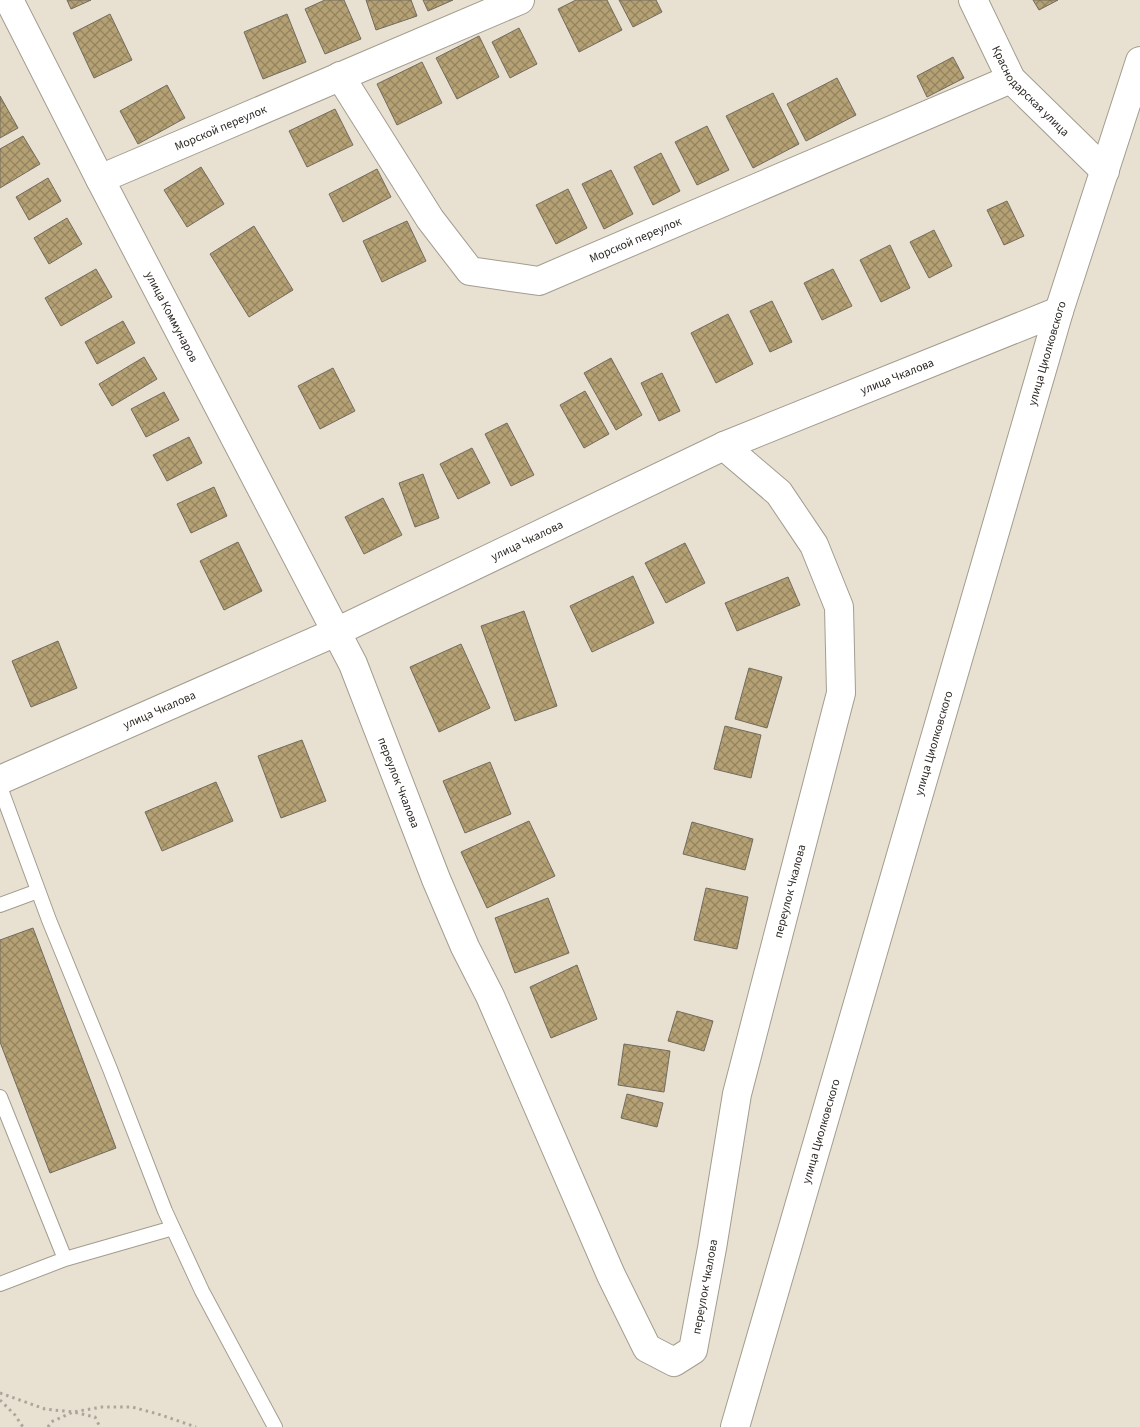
<svg xmlns="http://www.w3.org/2000/svg" width="1140" height="1427" font-family="'Source Sans 3',sans-serif">
<defs>
<pattern id="building-cross-hatch" width="8" height="8" patternUnits="userSpaceOnUse" patternTransform="scale(1.25)"><rect width="8" height="8" fill="#b5a174"/><path d="M0 0l8 8M0 8l8-8" fill="none" stroke="#93835f"/></pattern>
</defs>
<rect width="100%" height="100%" fill="#e8e1d2"/>
<path fill="url(#building-cross-hatch)" stroke="#726c5f" d="M67 0H91L71 9Z
M325 0H344L361 39 325 54 305 9Z
M366 0H411L417 16 376 30Z
M423 0H453L428 11Z
M576 0H607L622 30 579 52 558 9Z
M619 0H656L662 12 633 27Z
M1033 0H1058L1039 10Z
M110 14 132 60 94 78 73 33Z
M287 14 306 62 263 79 244 32Z
M519 28 537 64 510 78 492 42Z
M479 36 499 77 457 99 436 58Z
M953 57 964 78 927 97 917 76Z
M422 62 442 103 397 125 377 84Z
M837 78 856 115 806 141 787 104Z
M167 85 185 118 138 144 120 111Z
M773 93 799 144 753 168 726 116Z
M0 96 18 128 0 138Z
M335 109 353 145 307 167 289 131Z
M707 126 729 170 697 185 675 142Z
M23 136 40 164 0 188V149Z
M661 153 680 191 653 205 634 167Z
M201 167 224 204 187 227 164 190Z
M377 169 391 197 343 222 329 194Z
M611 170 633 214 604 229 582 184Z
M48 178 61 201 29 220 16 197Z
M568 189 587 228 556 244 536 205Z
M1007 201 1024 236 1004 245 987 210Z
M67 218 82 244 49 264 34 238Z
M407 221 426 261 382 282 363 241Z
M254 226 293 290 249 317 210 254Z
M934 230 952 266 929 278 910 242Z
M890 245 910 288 881 302 860 260Z
M96 269 112 297 61 326 45 298Z
M833 269 852 306 822 320 804 283Z
M772 301 792 342 770 352 750 311Z
M728 314 753 364 716 383 691 333Z
M123 321 135 343 97 364 85 342Z
M144 357 157 379 112 406 99 384Z
M611 358 642 415 616 430 584 373Z
M333 368 355 411 320 429 298 386Z
M662 373 680 411 659 421 641 383Z
M585 391 609 434 584 448 560 405Z
M164 392 179 420 146 437 131 409Z
M507 423 534 475 511 486 485 434Z
M189 437 202 463 167 481 153 455Z
M472 448 490 483 458 499 440 464Z
M423 474 439 518 415 527 399 483Z
M214 487 227 516 191 533 177 504Z
M383 498 402 535 364 554 345 517Z
M238 542 262 591 224 610 200 561Z
M685 543 705 583 666 603 645 563Z
M633 576 654 623 592 652 570 606Z
M788 577 800 605 737 631 725 603Z
M524 611 557 706 515 721 481 626Z
M58 641 77 688 31 707 12 661Z
M461 644 490 708 439 732 410 667Z
M749 668 782 677 767 728 735 719Z
M725 726 761 735 751 778 714 769Z
M302 740 326 801 281 818 258 756Z
M490 762 511 814 465 833 443 781Z
M216 782 233 821 162 851 145 812Z
M529 821 555 876 487 908 461 852Z
M692 822 753 839 745 870 683 854Z
M706 888 748 897 737 949 694 940Z
M548 898 569 953 515 973 495 918Z
M33 928 116 1148 50 1173 0 1042V940Z
M577 965 597 1019 551 1038 530 987Z
M677 1011 713 1021 704 1051 668 1041Z
M624 1044 670 1051 664 1092 618 1085Z
M627 1094 663 1103 657 1127 621 1118Z"/>
<g fill="none" stroke-linecap="round" stroke-linejoin="round">
<defs>
<path id="lane" d="M0 787 49 920 110 1069 165 1211 202 1291 275 1427
M0 905 38 891
M0 1097 65 1259
M0 1284 65 1259 173 1228"/>
<g id="street">
<path id="s1" d="M9 0 100 179 353 664 436 879 465 947 490 996 611 1275 647 1348 674 1362 693 1350 712 1248 737 1094 841 693 839 607 814 545 779 493 724 446"/>
<path id="s2" d="M973 0 1011 79 1105 171"/>
<path id="s3" d="M340 76 430 219 470 271 539 281 1011 79"/>
<path id="s4" d="M100 179 520 0"/>
<path id="s5" d="M0 780 336 632 724 446 1059 311"/>
</g>
<g id="primary">
<path id="s6" d="M735 1427 1059 311 1140 61"/>
</g>
</defs>
<use href="#lane" stroke="#a39d8f" stroke-width="16"/>
<use href="#street" stroke="#a39d8f" stroke-width="30"/>
<use href="#primary" stroke="#a39d8f" stroke-width="30"/>
<path stroke="#aca69a" stroke-width="3" stroke-dasharray="2.5 4" stroke-linecap="butt" d="M0 1393 45 1409 73 1412 102 1407H132L158 1414 196 1427
M0 1400 15 1415 23 1427
M48 1427 51 1422 73 1412 95 1417 100 1427"/>
<use href="#lane" stroke="#fff" stroke-width="14"/>
<use href="#street" stroke="#fff" stroke-width="28"/>
<use href="#primary" stroke="#fff" stroke-width="28"/>
</g>
<g text-anchor="middle" stroke-width="5" stroke-linejoin="round" paint-order="stroke">
<g font-size="12" fill="#2b2823" stroke="#fff">
<text dy="4" stroke="none"><textPath href="#s2" startOffset="109">Краснодарская улица</textPath></text>
<text dy="4" stroke="none"><textPath href="#s4" startOffset="131">Морской переулок</textPath></text>
<text dy="4" stroke="none"><textPath href="#s3" startOffset="409">Морской переулок</textPath></text>
<text dy="4" stroke="none"><textPath href="#s1" startOffset="356">улица Коммунаров</textPath></text>
<text dy="4" stroke="none"><textPath href="#s6" startOffset="1118">улица Циолковского</textPath></text>
<text dy="4" stroke="none"><textPath href="#s5" startOffset="984">улица Чкалова</textPath></text>
<text dy="4" stroke="none"><textPath href="#s5" startOffset="579">улица Чкалова</textPath></text>
<text dy="4" stroke="none"><textPath href="#s5" startOffset="174">улица Чкалова</textPath></text>
<text dy="4" stroke="none"><textPath href="#s6" startOffset="712">улица Циолковского</textPath></text>
<text dy="4" stroke="none"><textPath href="#s1" startOffset="875">переулок Чкалова</textPath></text>
<text dy="4" stroke="none"><textPath href="#s1" startOffset="2015">переулок Чкалова</textPath></text>
<text dy="4" stroke="none"><textPath href="#s6" startOffset="308">улица Циолковского</textPath></text>
<text dy="4" stroke="none"><textPath href="#s1" startOffset="1610">переулок Чкалова</textPath></text>
</g>
</g>
</svg>
